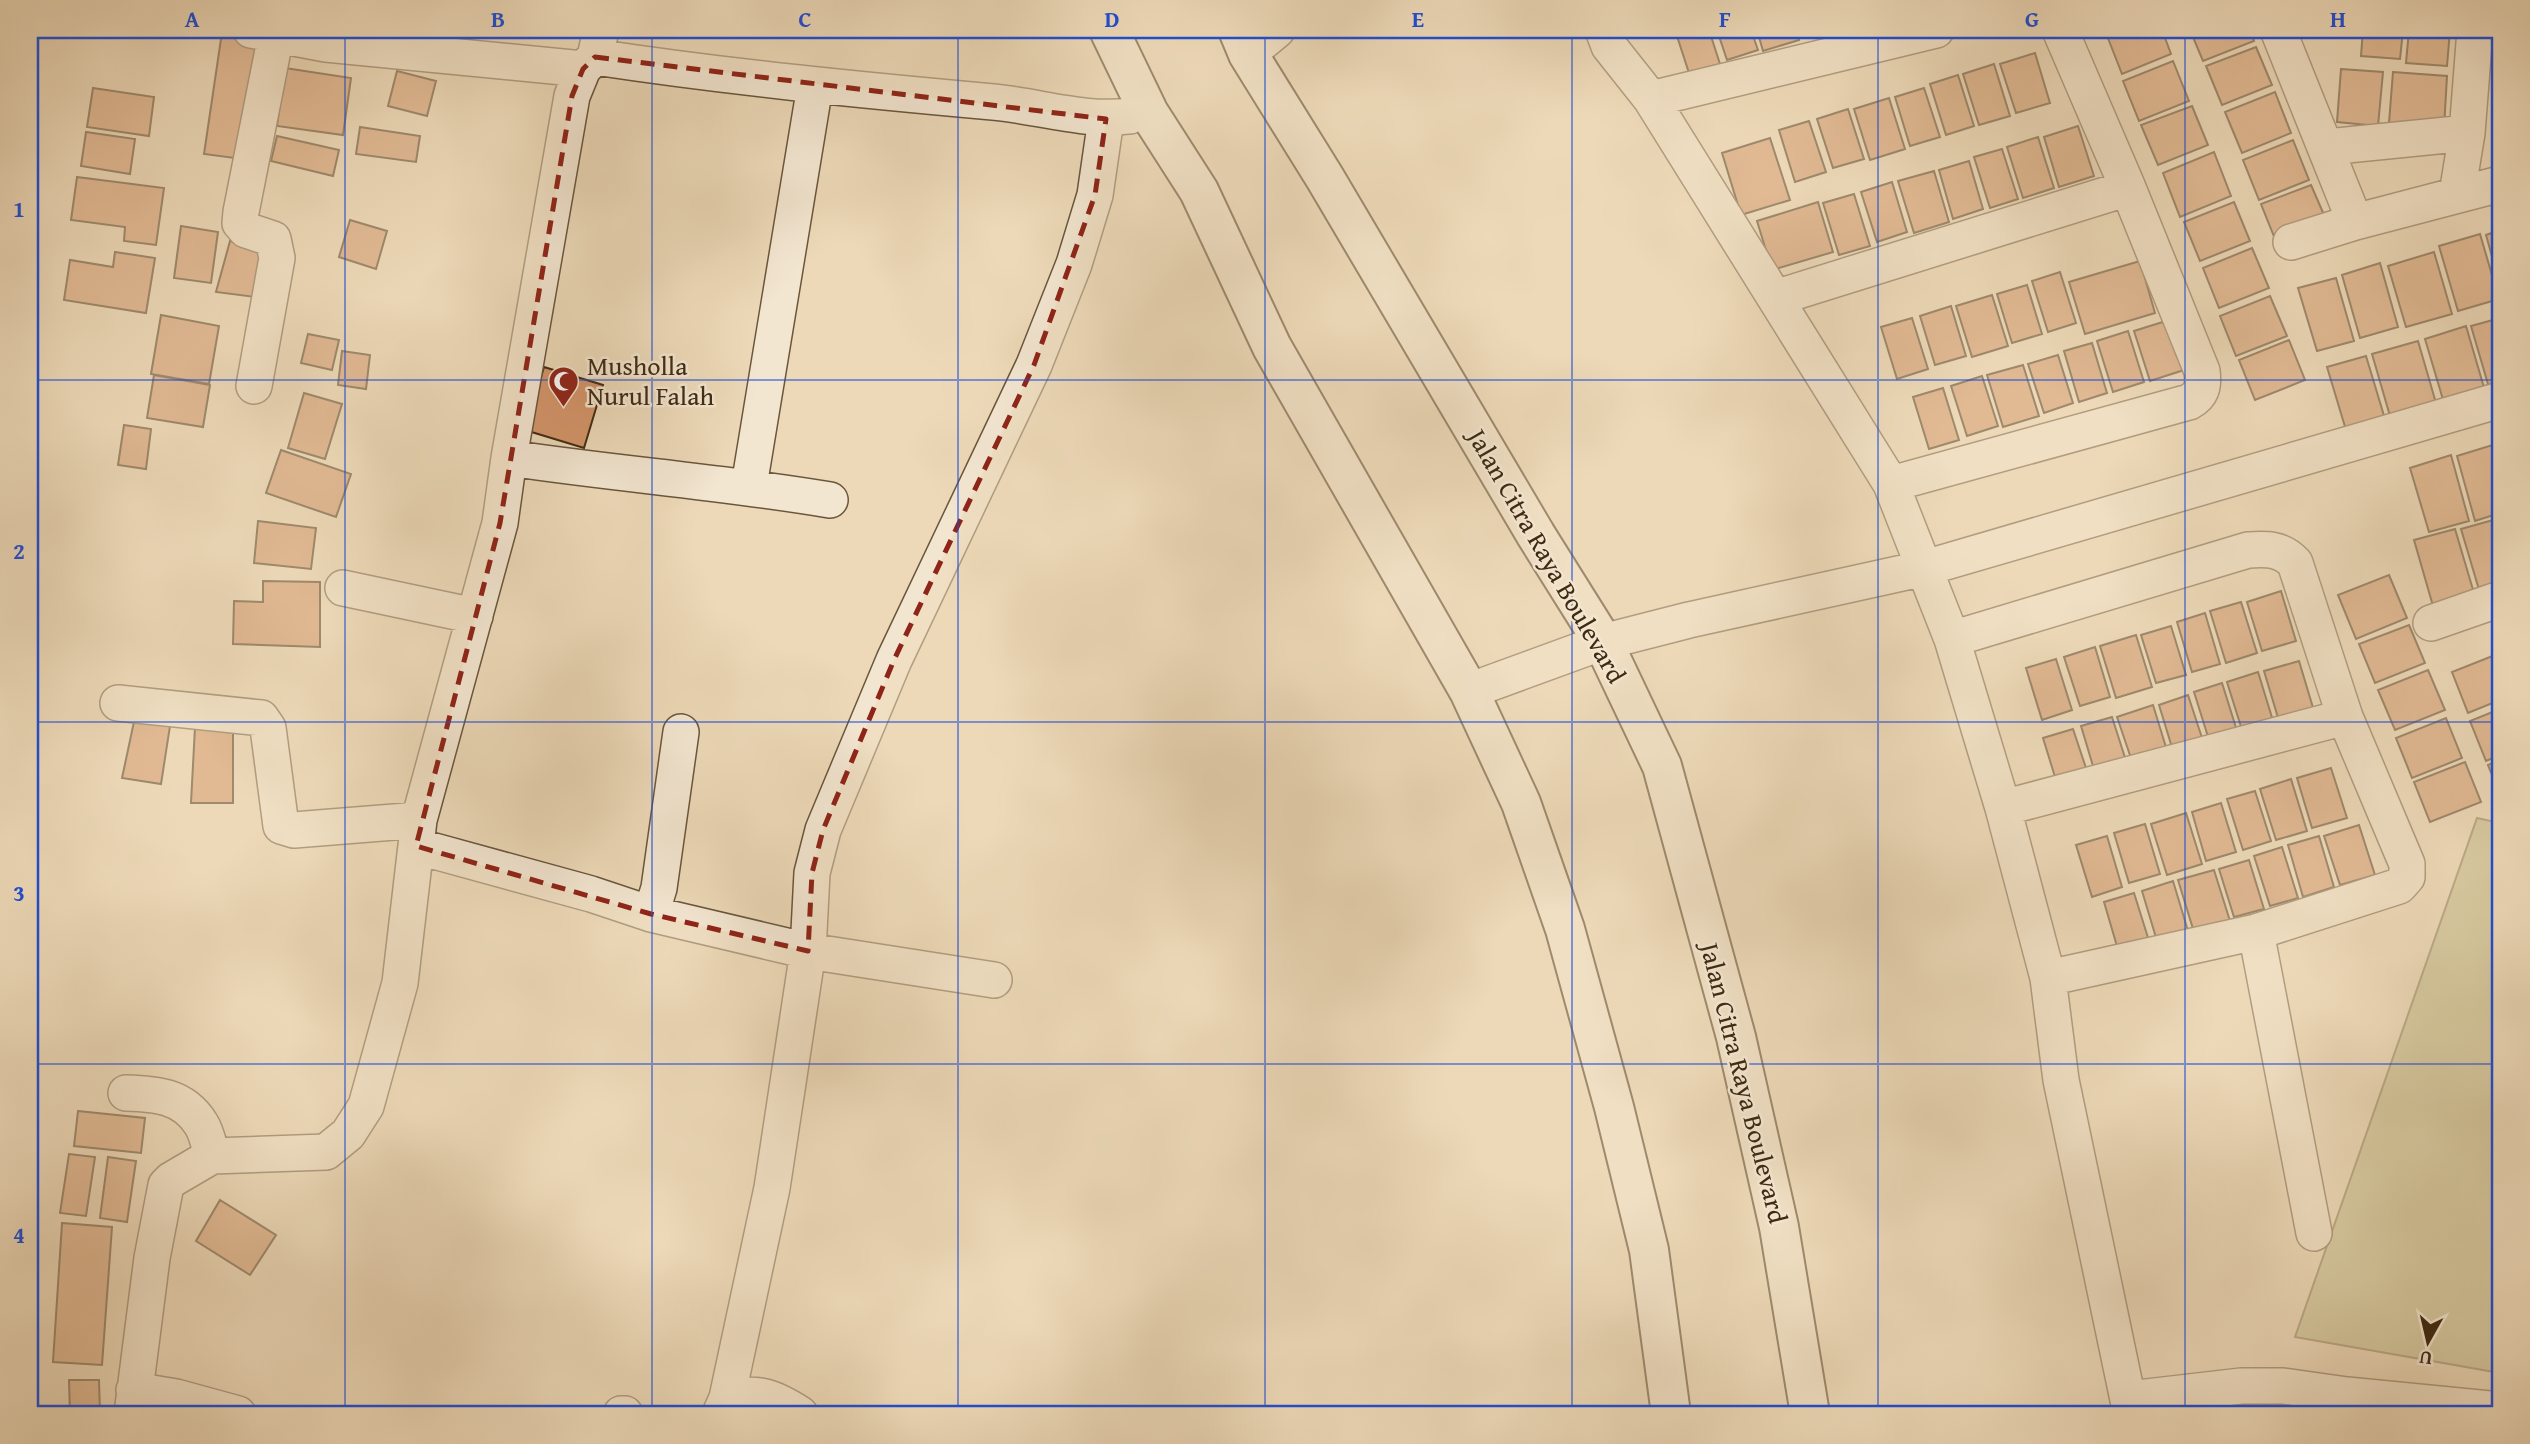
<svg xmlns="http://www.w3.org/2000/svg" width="2530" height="1444" font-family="'Gentium Book Plus',serif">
<rect width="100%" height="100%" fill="#edd9b8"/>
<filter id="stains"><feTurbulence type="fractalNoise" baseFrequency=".00286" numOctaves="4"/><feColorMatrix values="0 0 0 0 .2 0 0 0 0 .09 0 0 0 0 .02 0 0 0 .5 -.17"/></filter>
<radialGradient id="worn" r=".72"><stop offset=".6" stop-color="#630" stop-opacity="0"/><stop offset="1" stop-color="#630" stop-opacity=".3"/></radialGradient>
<path fill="#c0bc89" stroke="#80734e" stroke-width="2" d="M2477 818 2500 823V1373L2295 1337Z"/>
<path fill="#d39469" stroke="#3f2a12" stroke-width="2" d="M1675 30H1709L1720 64 1689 73Z
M1717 30H1751L1758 50 1727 60Z
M1757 30H1796L1799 40 1763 51Z
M1801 30H1828L1804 37Z
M2114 30H2162L2171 54 2122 74 2106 33Z
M2190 30H2250L2254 41 2203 61Z
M2363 30H2403L2400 59 2361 56Z
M2409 30H2450L2447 66 2406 63Z
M222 32 260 37 242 159 204 154Z
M2256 47 2272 85 2222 105 2206 66Z
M2035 53 2050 103 2016 113 2000 64Z
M2173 61 2189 101 2139 121 2123 81Z
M1994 64 2010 116 1979 125 1963 74Z
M285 68 351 78 343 135 277 126Z
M2341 69 2383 72 2378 126 2337 122Z
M397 71 436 81 427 116 388 106Z
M2393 72 2447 76 2444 128 2389 123Z
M1958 75 1974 126 1946 135 1930 84Z
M93 88 154 97 149 136 87 127Z
M1924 88 1940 137 1910 146 1895 97Z
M2275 92 2291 133 2242 153 2225 112Z
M1889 98 1905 149 1870 160 1854 109Z
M2192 106 2208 145 2158 165 2141 125Z
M1848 109 1864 159 1833 168 1817 119Z
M1809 121 1826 172 1795 182 1779 130Z
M2078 126 2094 176 2059 187 2044 137Z
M360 127 420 136 416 162 356 154Z
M86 132 135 139 130 174 81 166Z
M277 136 339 150 333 176 271 161Z
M2038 137 2054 188 2023 198 2007 147Z
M1770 138 1790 200 1741 215 1722 153Z
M2293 140 2309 180 2259 200 2243 160Z
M2002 149 2018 199 1990 208 1974 157Z
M2214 152 2231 196 2180 217 2163 173Z
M1969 161 1983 209 1953 219 1939 170Z
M1934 171 1949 222 1914 233 1898 181Z
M77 177 164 188 156 245 124 241 125 227 71 220Z
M1892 182 1907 232 1877 242 1861 192Z
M2311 185 2328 224 2277 244 2261 204Z
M1854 194 1870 246 1839 255 1823 203Z
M1818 202 1833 252 1772 270 1757 221Z
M2234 202 2250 241 2200 261 2184 222Z
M350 220 387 231 376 269 339 257Z
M181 226 218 232 211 283 174 278Z
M2500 230V285L2486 235Z
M2480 234 2499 299 2458 311 2439 246Z
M230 241 266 249 255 297 216 292Z
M2252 248 2269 288 2219 308 2203 268Z
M115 252 155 258 146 313 64 300 70 260 113 267Z
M2434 252 2452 314 2406 327 2388 266Z
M2140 261 2155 313 2085 334 2069 282Z
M2380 263 2398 327 2360 338 2342 275Z
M2060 272 2076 323 2048 332 2032 281Z
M2336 278 2354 341 2317 351 2298 288Z
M2027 285 2042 334 2012 343 1997 294Z
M1992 295 2008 346 1972 357 1956 306Z
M2270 296 2287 336 2236 356 2220 316Z
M1951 306 1966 356 1935 365 1920 316Z
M161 315 219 326 209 384 151 374Z
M1912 318 1928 369 1897 379 1881 327Z
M2500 318V388L2490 391 2471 326Z
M2169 320 2184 370 2150 381 2134 331Z
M2466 326 2485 391 2444 403 2425 339Z
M2128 331 2144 382 2113 392 2097 341Z
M308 334 339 340 332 370 301 363Z
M2289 340 2305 380 2255 400 2239 360Z
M2418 341 2436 403 2390 416 2372 354Z
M2092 343 2107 393 2079 402 2064 351Z
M342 351 370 355 366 389 338 385Z
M2058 355 2073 403 2044 413 2028 364Z
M2366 356 2385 419 2346 430 2327 367Z
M2023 365 2039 416 2003 427 1987 375Z
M544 367 603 385 584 448 525 430Z
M154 375 210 385 203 427 147 418Z
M1982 376 1998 426 1967 436 1951 386Z
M1943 388 1959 440 1929 449 1913 397Z
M304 393 342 404 325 459 288 448Z
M124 425 151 429 146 469 118 465Z
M2499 443 2500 513 2475 521 2457 456Z
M281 450 351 474 336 517 266 493Z
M2451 455 2469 521 2429 532 2410 468Z
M2500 518V588L2480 593 2461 529Z
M258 521 316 528 311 569 254 563Z
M2455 529 2474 593 2433 606 2414 540Z
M2389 575 2407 618 2356 639 2338 595Z
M263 581 320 582V647L233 644 234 601 263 602Z
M2281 591 2296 641 2262 651 2247 602Z
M2241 602 2257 653 2226 663 2210 611Z
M2205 613 2220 664 2192 672 2177 622Z
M2409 625 2425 663 2375 683 2359 644Z
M2171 626 2186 675 2156 683 2141 635Z
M2136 635 2152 687 2116 698 2100 646Z
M2095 647 2110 697 2080 706 2064 657Z
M2500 653V700L2468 713 2452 672Z
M2056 659 2072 710 2042 720 2026 668Z
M2299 661 2314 711 2279 721 2264 671Z
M2428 670 2445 710 2395 730 2378 690Z
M2258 672 2274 724 2243 733 2227 682Z
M2222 683 2238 734 2210 743 2194 692Z
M2188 695 2204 744 2174 754 2159 705Z
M2153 705 2169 757 2134 767 2117 717Z
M2500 709V755L2486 761 2470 721Z
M135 717 170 726 161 784 122 778Z
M2112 717 2128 767 2096 776 2081 726Z
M2446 718 2462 758 2412 778 2396 738Z
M195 727 233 728V803H191Z
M2073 729 2090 780 2059 790 2043 738Z
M2500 760V795L2488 765Z
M2465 762 2481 802 2430 822 2414 782Z
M2331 768 2347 818 2312 828 2297 778Z
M2291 779 2307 831 2276 840 2260 789Z
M2255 791 2271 841 2243 850 2227 799Z
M2221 803 2236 852 2206 861 2192 812Z
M2186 813 2202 864 2167 875 2151 824Z
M2145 824 2160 874 2129 883 2114 833Z
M2359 825 2375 875 2340 885 2324 836Z
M2107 836 2122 887 2092 897 2076 845Z
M2319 836 2334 887 2303 897 2288 845Z
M2282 847 2298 898 2270 906 2254 856Z
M2249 860 2264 909 2234 917 2219 869Z
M2214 870 2230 921 2194 932 2178 880Z
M2173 881 2188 931 2157 941 2142 891Z
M2134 893 2150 944 2119 953 2104 902Z
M78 1111 145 1118 141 1153 74 1146Z
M69 1154 95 1157 86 1216 60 1213Z
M108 1157 136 1161 127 1222 100 1218Z
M220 1200 276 1235 250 1275 196 1241Z
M62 1223 112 1227 102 1365 53 1362Z
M69 1380H99L100 1414H70Z"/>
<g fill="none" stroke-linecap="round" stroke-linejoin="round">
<defs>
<path id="street" d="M251 30 326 44 583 69
M1603 30 1609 46 1651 99 1891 484 1952 639 2003 808 2048 978 2061 1080 2131 1414
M2278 30 2355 222
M1248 54 1277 30
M595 57C727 77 860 90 993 102 1038 106 1084 122 1130 116
M1651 99 1936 30
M2327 147 2467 133
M2457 194 2467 133 2475 30
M2291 242 2355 222 2500 184
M1775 298 2128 188
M254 386 277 258 273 239 246 230 240 223 241 212 276 35
M509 458C616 474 724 482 830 500
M1891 484 2189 402C2202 395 2204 386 2202 371L2128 188 2060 30
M749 486 815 86
M343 588 475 616
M2431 623 2500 599
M1952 639 2248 550C2267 549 2281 548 2295 563L2345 717 2407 864V877L2399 886 2256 932 2048 978
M1469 691 1603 642 1689 620 1925 568 2500 400
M118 703 261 718 268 728 281 826 294 830 419 820
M2003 808 2345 717
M416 846 591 894 651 914 659 888 681 732
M651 914 808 951 994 980
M2256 932 2314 1233
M126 1093C155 1094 183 1095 201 1124 207 1133 209 1146 212 1156
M134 1390 176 1397 238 1414
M727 1398C759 1391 773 1397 800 1414
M2129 1399 2241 1386H2283L2347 1395 2500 1410
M132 1414 152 1258 166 1185 171 1180 212 1156 326 1152 348 1134 366 1106 400 983 419 820 500 523 509 458 572 96 583 69 595 57 601 30
M621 1414H625
M720 1414 727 1398 772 1188 808 951 812 873 823 830 894 660 1034 365 1074 264 1095 195 1106 119"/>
<path id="secondary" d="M1109 30 1149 113 1199 191 1272 347 1469 691 1521 803 1565 929 1614 1107 1649 1250 1671 1414
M1238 30 1248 54 1325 178 1536 535 1603 642 1662 766 1736 1037 1779 1227 1810 1414"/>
</defs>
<use href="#street" stroke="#6a563c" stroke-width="38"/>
<use href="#secondary" stroke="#3f2a12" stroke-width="42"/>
<use href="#street" stroke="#f3e6d1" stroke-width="35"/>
<use href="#secondary" stroke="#f3e6d1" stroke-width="38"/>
</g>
<path d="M0 0H2530V1444H0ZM595 57 1106 119 1095 195 1034 365 894 660 823 830 812 873 808 951 651 914 416 846 500 523 572 96 583 69Z" fill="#edd9b8" fill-opacity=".55" fill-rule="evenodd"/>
<path fill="none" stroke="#8f2418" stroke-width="5" stroke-dasharray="14 9" stroke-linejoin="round" d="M595 57 1106 119 1095 195 1034 365 894 660 823 830 812 873 808 951 651 914 416 846 500 523 572 96 583 69Z"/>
<path fill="none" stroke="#1d4ed8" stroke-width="2" stroke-opacity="0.55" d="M345 30V1414M652 30V1414M958 30V1414M1265 30V1414M1572 30V1414M1878 30V1414M2185 30V1414M30 380H2500M30 722H2500M30 1064H2500"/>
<defs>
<symbol id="mosque-pin" viewBox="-11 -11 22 30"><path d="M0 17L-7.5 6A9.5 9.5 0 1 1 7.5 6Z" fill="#8f2418" stroke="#f3e6d1"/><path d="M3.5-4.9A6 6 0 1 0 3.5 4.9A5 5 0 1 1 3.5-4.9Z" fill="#fff"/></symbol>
</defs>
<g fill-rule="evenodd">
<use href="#mosque-pin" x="546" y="364" width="35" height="47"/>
</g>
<g text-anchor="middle" stroke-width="5" stroke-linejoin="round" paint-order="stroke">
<g font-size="26" fill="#3f2a12" stroke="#f3e6d1" text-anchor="start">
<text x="587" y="375">Musholla<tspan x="587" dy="30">Nurul Falah</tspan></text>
</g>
<g font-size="26" fill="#3f2a12" stroke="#f3e6d1">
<text transform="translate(1547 556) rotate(60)" y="9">Jalan Citra Raya Boulevard</text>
<text transform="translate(1744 1083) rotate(76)" y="9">Jalan Citra Raya Boulevard</text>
</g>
</g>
<rect width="2530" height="1444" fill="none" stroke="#edd9b8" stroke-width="77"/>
<g transform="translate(2428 1342) rotate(188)" stroke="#f3e6d1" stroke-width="5" paint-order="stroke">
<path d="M0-5L12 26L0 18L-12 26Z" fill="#3f2a12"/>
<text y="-10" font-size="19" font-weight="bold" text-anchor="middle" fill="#3f2a12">U</text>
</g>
<rect x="38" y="38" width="2454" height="1368" fill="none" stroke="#1d4ed8" stroke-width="2.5"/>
<g font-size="23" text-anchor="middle" font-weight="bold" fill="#1d4ed8">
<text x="192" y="27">A</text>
<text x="498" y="27">B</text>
<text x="805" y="27">C</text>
<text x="1112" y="27">D</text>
<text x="1418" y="27">E</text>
<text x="1725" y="27">F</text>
<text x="2032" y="27">G</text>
<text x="2338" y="27">H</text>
<text x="19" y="217">1</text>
<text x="19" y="559">2</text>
<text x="19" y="901">3</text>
<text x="19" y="1243">4</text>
</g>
<rect width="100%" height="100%" filter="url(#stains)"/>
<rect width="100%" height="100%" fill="url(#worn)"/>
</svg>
